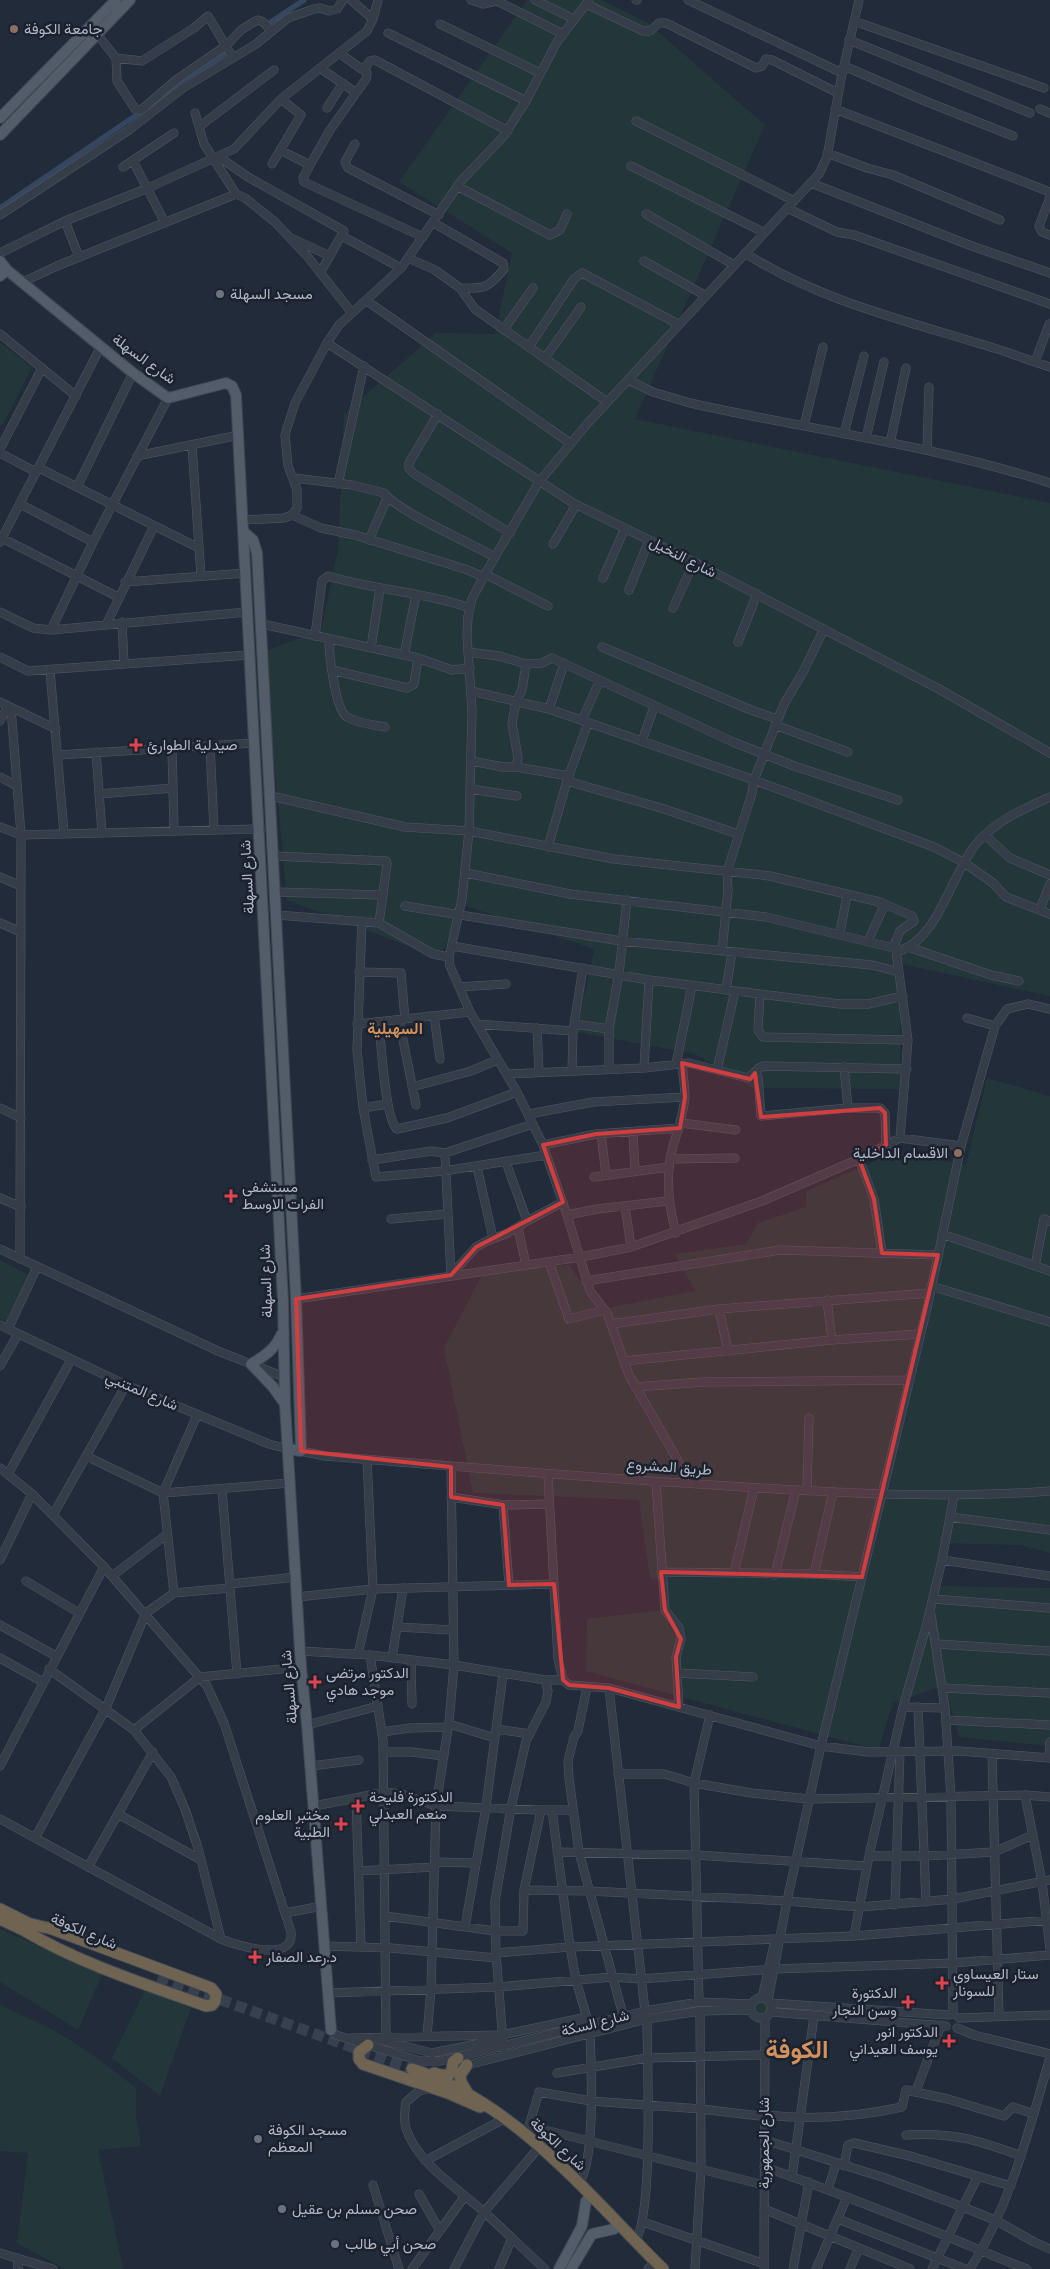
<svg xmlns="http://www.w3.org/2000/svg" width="1050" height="2269" font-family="'Exo 2',Vazirmatn,sans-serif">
<rect width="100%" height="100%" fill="#222b39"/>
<path fill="#23373a" d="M527 0H601L647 22 765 125 635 419 1050 503V996L901 964 900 1089 753 1088 695 1054 577 1032 594 949 463 905 440 958 287 900 264 652 321 630 338 549 344 414 436 333 495 334 512 253 399 182Z
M0 342 32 368 2 426 0 425Z
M987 1078 1050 1096V1553L1020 1545 940 1543 936 1586 1050 1588V1746L959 1737 945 1685 893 1703 878 1750 586 1671 587 1619 663 1610V1580L650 1578 639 1500 473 1493 444 1348 484 1271 569 1265 601 1309 695 1291 675 1254 746 1244 758 1223 806 1207V1191L896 1152 966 1165Z
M0 1260 31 1276 7 1322 0 1319Z
M0 1929 102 1974 78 2030 0 1982Z
M145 1990 191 2008 160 2096 112 2058Z
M749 2008a11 11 0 1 1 22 0a11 11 0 1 1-22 0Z
M0 2004C16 2013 33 2020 49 2028 80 2044 109 2067 136 2088V2115L141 2146 98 2150 123 2269H65L17 2243 28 2153 0 2151Z"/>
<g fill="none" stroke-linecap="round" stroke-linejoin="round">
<path stroke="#354660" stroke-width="5.5" d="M271 22 304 0
M152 105 226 53
M0 208 144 110"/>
<path stroke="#37404e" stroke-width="11" stroke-dasharray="11 5.5" stroke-linecap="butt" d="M158 1977 412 2069"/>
<defs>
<path id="minor" d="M351 0 373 19
M471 0 483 4 497 1 563 34
M535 0 574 19
M636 0H637
M688 0 842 73
M586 4 643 31H650L659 23H666L756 68 762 66 766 59 772 60 838 93
M854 21 1044 88
M440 24 540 73
M388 33 526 101
M97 34 116 58 117 81 135 109 141 110 176 80 227 45 241 30 252 23 258 20 263 22 272 31
M849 40 1030 113
M339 53 363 70 370 61 375 60 508 131
M116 58 142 61 194 28 208 16 233 58
M844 66 925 101 1013 136
M320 68 355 92
M327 108 343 83
M835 109 1050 192
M1040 109 1050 113
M195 113 204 144 236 194 245 198 275 222 308 257 352 313
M636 121 794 201
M200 126 274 70
M355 144 345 162 348 168 439 215
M280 150 310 165 303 178 304 182 423 237
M827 153 867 168 893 175 1000 220
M219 157 248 177 344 231 320 273
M133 161 165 223
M272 164 301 115 281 99
M310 165 330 130 366 79 367 73 365 69
M631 166 763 232
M123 167 174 133
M811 183 969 245 1050 273
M457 186 550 235 560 230 567 214
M1050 197 1039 226 1042 232 1050 235
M787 208 837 232 854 235 1050 304
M646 214 734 265
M0 215 129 130 183 88 256 44 288 18 314 9 320 8 329 11 337 9 343 0
M65 221 79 257
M434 223 503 263 504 269C488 288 485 289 460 288
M342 236 401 268
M291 238 330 256
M0 253 65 221 148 188 234 149 281 99 367 31 373 19 378 0
M745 253C815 298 895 318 974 342 1000 349 1025 359 1050 367
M408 258 435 270 460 288 475 309 607 402
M644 261 706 296
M23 282 57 266 236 194
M367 301 570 443
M504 329 533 288
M0 334 76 396
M327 343 573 503 694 562 939 689 1050 753
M529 347 574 279 582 273 678 324
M545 358 581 307
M1035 362 1049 324
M628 380 653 392 690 403C810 430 933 445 1050 483
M438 414 409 463V468L413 473 510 533
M804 426 823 347
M844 434 864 356
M866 438 884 362
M890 443 906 368
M192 446 201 576
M0 449 42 368
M927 450 929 387
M0 453 36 472
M137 456 239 435
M39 468 199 548
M294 478 352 485 384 493C397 511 470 543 495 557
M338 484 364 366
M77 487 133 373
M20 504 93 542
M292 515 321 528 355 535 468 570 483 577
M242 520 284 518 292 515 297 508V490L288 466 285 435 295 403 327 343 339 325 401 268 461 181 503 137 526 101 557 42 589 0
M2 538 118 597
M369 540 387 498
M0 542 101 346
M553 544 576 505
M485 574 548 606
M603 578 625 528
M125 582 246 573
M629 590 649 540
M673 608 694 562
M0 612 33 628 51 630 247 612
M122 622 124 663
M107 623 154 526
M262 624 418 658 452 670 470 668
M51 630 93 542 168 398
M315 636 322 581 328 576C375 590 424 592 470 608
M329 639C329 654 335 709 347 717 357 723 374 725 385 727
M738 642 757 594
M602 647 751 710 777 719
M371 648 380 588
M468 652 499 656 526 664 522 690 516 702 512 723 518 758 516 767H503L471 761
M404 655 416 595
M0 657 28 671 249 655
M526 664 542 663 552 658 733 742 794 766 898 800
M332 670 407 688 414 684 418 658
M50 671 64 833
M471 691 549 709 754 780 934 847 963 862 993 883 1006 897 1050 914
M0 702 56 729
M11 708 21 835 20 1259
M549 709 564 664
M582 720 599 682
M0 721 8 706
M775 725 848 752
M642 741 654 707
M210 745 214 830
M172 748 174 830
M96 752 102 833
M58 755 254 743
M516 767 569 776
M0 777 17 786
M567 781 661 808 738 834
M470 789 517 796
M99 794 173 788
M271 796 405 827 469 831 614 859 770 876 880 902 883 908 868 941
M0 827 21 835 260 829
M985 835 1010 858 1050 875
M548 847 567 781 588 723
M274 856 386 861 387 864 379 923
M466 873 570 894 766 917 902 950C939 936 952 873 976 844 995 821 1023 809 1050 797
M0 877 21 886
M276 892 381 895
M880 902 912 916 914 921 900 931 895 943 908 1040 900 1138
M405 906 621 941 872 965 899 972
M1040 909 1050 884
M277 915 379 923 433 954 449 957
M362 921 357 1050 363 1108 376 1177 444 1171 546 1155
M0 923 21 932
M840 933 847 895
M452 946 649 980 840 1004H868L903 996
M908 947 991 975 1019 981
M722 951 728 890 727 872 752 793 754 780 784 704 803 672 824 629
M359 972 401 973 405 1019
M459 987 506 984
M726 990 732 952
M760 994 758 1030 763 1037 908 1040
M434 1016 440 1059
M967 1018 995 1026
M399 1020 416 1105
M379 1023C381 1042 385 1119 397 1129L447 1118 517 1092
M357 1024 470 1012
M477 1024 573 1031
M574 1024 609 1029
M537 1028 539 1072
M676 1064 692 986
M844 1067 848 1108
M644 1068 649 980
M609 1069V1029L619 973 627 900
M717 1070 735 991
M572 1071 573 1031 583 968
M755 1073 758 1077 761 1116 848 1108H880L885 1113 886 1145
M506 1074 644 1068 689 1063 748 1078 759 1068 764 1066 907 1069
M412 1087 471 1071 497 1060
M0 1108 21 1118
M363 1108 388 1104
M529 1114 593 1102 685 1097
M681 1123 736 1130
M633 1132 635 1171
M601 1134 606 1175
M543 1145 596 1134 679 1128
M445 1153 451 1275
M670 1159 735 1158
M859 1159 874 1199 882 1253
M372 1160 431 1151 445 1153 533 1124
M506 1162 527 1221
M477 1167 493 1238
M594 1177 669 1167
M0 1198 21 1207
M625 1206 631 1247
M567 1215 597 1209 668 1201
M391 1219 447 1214
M518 1228 526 1265
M676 1233C668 1204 665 1175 673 1146 678 1130 683 1115 685 1098 685 1087 683 1075 682 1063
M942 1234 1050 1271
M0 1249 218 1351 284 1377
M549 1262 569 1319 605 1310
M1035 1266 1044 1219 1050 1221
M451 1275 476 1247 487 1241 508 1233 527 1221 563 1202
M586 1281 780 1250 938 1255
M931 1286 1050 1322
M296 1299 581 1257 631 1247 762 1201 859 1159 900 1138 961 1146
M827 1300 832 1340
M719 1309 728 1351
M611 1324 719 1309 930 1293
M0 1325 126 1385 269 1444 288 1449
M8 1329 37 1267
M624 1361 832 1340 920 1334
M0 1366 18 1334
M635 1387 704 1382 910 1380
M301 1451 325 1456C460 1467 594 1478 729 1486 836 1493 943 1499 1050 1491
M86 1456 163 1493 290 1483
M0 1468 32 1494 104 1567 207 1686 224 1723 291 1932C295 1964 235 1945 221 1939L0 1819
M8 1474 71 1360
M548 1475 558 1659 563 1680 569 1685 609 1688 821 1746 868 1752 959 1751 1050 1758
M656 1482 665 1610 679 1628 681 1639 676 1657 679 1707
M685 1483 683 1471 677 1459 629 1375 607 1313 590 1291 567 1215 543 1145 517 1092 470 1012 450 966 449 957 462 899 469 831 472 711 467 636 468 616 472 599 485 574 539 482 587 424 819 174 827 157 841 79 859 0
M222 1490 237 1674
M807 1491 809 1418
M451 1497 503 1505
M53 1515 126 1385
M950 1517 1050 1530
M0 1560 32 1494
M942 1560 1050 1576
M661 1572 814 1574 862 1577
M734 1573 754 1488
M814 1574 833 1492
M775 1575 796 1490
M112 1576 166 1535
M26 1581 79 1613
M230 1584 296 1577
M509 1585 503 1505 549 1504
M174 1593 163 1493 197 1415
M297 1597 373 1589 554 1584
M933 1599 1050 1608
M931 1615 945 1708 951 1797 953 2014
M0 1625 56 1656
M397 1627 453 1630
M936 1644 1050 1651
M300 1651 370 1655 454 1665 545 1680
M358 1654 373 1589 367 1459
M370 1655 383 1740 386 2037
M0 1658 43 1682
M392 1658 403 1588
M411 1660 412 1704
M49 1669 134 1730 171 1777 185 1809 198 1848 221 1939
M677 1673 753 1677
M587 1687 578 1731 574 1737 568 1761 569 1778 579 1852 623 2015
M609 1688 645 2011
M942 1688 1050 1693
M903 1707 945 1708
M918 1707 926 1902
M946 1720 1050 1725
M449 1724 495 1738
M307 1725 378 1706
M496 1729 530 1734
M134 1730 200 1677 301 1667
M382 1732 410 1728 448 1727
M383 1752H412L444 1756
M992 1754 999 2016
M1049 1758 1050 1742
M0 1766 104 1567
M311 1766 359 1760
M618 1774H664L694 1783 751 1793 809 1799 1025 1795 1050 1797
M1025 1795 1042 1882 1050 1949
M314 1806 356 1798
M552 1810 570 1947 576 1980 588 2022
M118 1814 201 1860
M35 1838 105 1710 146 1613 174 1593 230 1588
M557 1852 696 1855 866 1866
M869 1856H925L994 1852 1033 1835
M435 1862 475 1863
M88 1867 153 1752
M358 1871 435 1867
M524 1890 589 1891 787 1901 860 1907 953 1899 1050 1880
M895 1905 900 1751
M285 1913 322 1906
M385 1916 495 1931H523L524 1890 541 1810
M465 1927 486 1807 503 1674
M854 1936 869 1856 903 1707 926 1627 942 1560 954 1495
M324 1946 391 1948 496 1958
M361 1947 356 1798 383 1792 402 1794 436 1806 539 1810H573
M496 1953 570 1947 854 1936 1050 1920
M328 1993 498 1987 612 1977 641 1979 774 1969 953 1963 1050 1955
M751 2008a10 10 0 1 1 20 0a10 10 0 1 1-20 0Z
M762 1998 774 1945 779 1940
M768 2000 787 1901 821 1746 928 1304 961 1146 995 1026 1007 1009 1028 1004 1050 1009
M699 2002 694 1783 710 1715
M770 2003 949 2015
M771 2012 946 2026
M959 2018 1050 2015
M957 2028 974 2035 1050 2054
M331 2030 336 2035 420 2061H441L645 2011 699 2002 751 2004
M427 2036 431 1989 436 1806 449 1722 454 1665 451 1467
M352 2038 501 2035 587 2017
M377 2039 432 2053 502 2039
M504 2055 496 1953 495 1901 511 1808 526 1741 546 1702 548 1691 545 1680H563
M467 2065 647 2019 700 2011 751 2010
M557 2073 647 2058 760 2055
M431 2088 419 2091 406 2102C405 2110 403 2119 406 2128 416 2162 458 2189 483 2211 504 2230 524 2250 545 2269
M916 2091 941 2025
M765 2115C811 2120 857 2117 902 2107L906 2090 948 2099 1004 2116 1013 2107 1034 2114
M906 2135C953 2132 978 2140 1021 2156
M765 2140 885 2178 963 2207 997 2221 1034 2242 1050 2249
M425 2161 500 2121
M844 2166 848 2145 854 2143 910 2156 1011 2186
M764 2167C826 2188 886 2212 946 2236 973 2247 999 2259 1027 2269
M792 2177 814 2016
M579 2184C596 2159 591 2065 590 2032
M760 2184 529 2126 539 2092 591 2101 701 2109 760 2116
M373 2185 399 2269
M828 2189 836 2164
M419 2194 440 2231
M764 2209 910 2269
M838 2219 965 2269
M643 2222 759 2262
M635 2241C654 2216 647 2059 647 2019
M0 2253 53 2269
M18 2269V2258
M412 2269 465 2196
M454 2269 484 2212 535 2152
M499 2269 512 2238
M648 2269 651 2266
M695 2269 701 2169 700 2011
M764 2269 765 2018
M793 2269 809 2182
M816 2269 847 2197
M850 2269 859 2248
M932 2269 978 2176
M970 2269C1011 2204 1029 2130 1050 2057"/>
<path id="major" d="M0 118 116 0
M0 135 130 0
M0 261 7 270 0 276
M7 270 133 373 168 398 226 383 232 386 236 395 283 1301 285 1405 301 1667 307 1725 331 2030
M243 531 253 540 257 553 296 1299 301 1451 288 1449
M281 1335C275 1349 265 1356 251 1364L273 1387 285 1404
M592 2234 614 2229
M559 2269 582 2226 586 2201
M571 2269 592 2234"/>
<path id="highway" d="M0 1909 32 1925
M0 1919 32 1934
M25 1931C81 1964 145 1984 206 2006L212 2005 215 2001 216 1994 211 1988 52 1929 27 1923
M368 2045 359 2052V2059L363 2064 448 2093 480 2107
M467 2065 460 2075 461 2082 467 2092
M412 2069C516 2103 587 2194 663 2269
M434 2073 440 2075H449L452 2070 453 2062 458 2058"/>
</defs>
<use href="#minor" stroke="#505864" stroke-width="9"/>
<use href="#major" stroke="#3e4652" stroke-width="12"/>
<use href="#highway" stroke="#404854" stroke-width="13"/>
<use href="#minor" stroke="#353d49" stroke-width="8"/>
<use href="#major" stroke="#535c69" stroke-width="10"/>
<use href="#highway" stroke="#6f6452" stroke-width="11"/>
</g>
<path fill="#d03e40" fill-opacity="0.2" stroke="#d03e40" stroke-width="4" stroke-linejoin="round" d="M682 1063 750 1079 755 1073 761 1117 880 1108 885 1113 886 1145 859 1159 874 1199 882 1253 938 1255 862 1577 661 1572 665 1610 681 1639 676 1657 679 1707 609 1688 569 1685 563 1680 554 1584 509 1585 503 1505 451 1497V1467L301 1451 296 1299 451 1275 476 1247 563 1202 543 1145 596 1134 680 1128 685 1097Z"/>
<g fill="#8d6e63" stroke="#1b222e" stroke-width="2">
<circle cx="14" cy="29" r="5"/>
<circle cx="958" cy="1153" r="5"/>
</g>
<g fill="#6b7280" stroke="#1b222e" stroke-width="2">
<circle cx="220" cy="294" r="5"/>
<circle cx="258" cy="2139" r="5"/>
<circle cx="282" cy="2209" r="5"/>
<circle cx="335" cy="2244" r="5"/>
</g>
<g fill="#e0444e" stroke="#1b222e" stroke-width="2">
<path d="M133.5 737.5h5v5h5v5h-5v5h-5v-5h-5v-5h5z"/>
<path d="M228.5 1188.5h5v5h5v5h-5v5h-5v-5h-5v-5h5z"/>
<path d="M312.5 1674.5h5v5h5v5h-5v5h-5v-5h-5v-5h5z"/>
<path d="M355.5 1798.5h5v5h5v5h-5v5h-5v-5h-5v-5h5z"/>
<path d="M338.5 1816.5h5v5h5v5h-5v5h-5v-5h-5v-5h5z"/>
<path d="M252.5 1949.5h5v5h5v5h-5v5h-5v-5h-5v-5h5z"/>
<path d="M939.5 1975.5h5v5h5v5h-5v5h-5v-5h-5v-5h5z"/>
<path d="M905.5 1994.5h5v5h5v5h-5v5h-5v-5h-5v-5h5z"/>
<path d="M946.5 2033.5h5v5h5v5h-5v5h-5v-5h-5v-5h5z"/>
</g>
<g text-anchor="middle" stroke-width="5" stroke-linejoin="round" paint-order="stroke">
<g font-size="15" fill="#b0b8c5" stroke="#1b222e" text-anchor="start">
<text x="24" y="34">جامعة الكوفة</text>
<text x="230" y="299">مسجد السهلة</text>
<text x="147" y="750">صيدلية الطوارئ</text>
<text x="948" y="1158" text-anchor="end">الاقسام الداخلية</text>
<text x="242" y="1192">مستشفى<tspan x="242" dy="17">الفرات الاوسط</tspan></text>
<text x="326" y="1678">الدكتور مرتضى<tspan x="326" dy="17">موجد هادي</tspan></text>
<text x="369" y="1802">الدكتورة فليحة<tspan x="369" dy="17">منعم العبدلي</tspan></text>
<text x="330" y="1820" text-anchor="end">مختبر العلوم<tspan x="330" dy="17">الطبية</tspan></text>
<text x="266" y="1962">د.رعد الصفار</text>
<text x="953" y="1979">ستار العيساوي<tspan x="953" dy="17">للسونار</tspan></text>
<text x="897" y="1998" text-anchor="end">الدكتورة<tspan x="897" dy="17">وسن النجار</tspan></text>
<text x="938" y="2037" text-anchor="end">الدكتور انور<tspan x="938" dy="17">يوسف العيداني</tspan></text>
<text x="268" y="2135">مسجد الكوفة<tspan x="268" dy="17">المعظم</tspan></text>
<text x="292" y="2214">صحن مسلم بن عقيل</text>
<text x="345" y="2249">صحن أبي طالب</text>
</g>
<g font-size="15" fill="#b0b8c5" stroke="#1b222e">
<text transform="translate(144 359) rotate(36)" y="5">شارع السهلة</text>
<text transform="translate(683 557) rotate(27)" y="5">شارع النخيل</text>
<text transform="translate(247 877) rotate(-93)" y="5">شارع السهلة</text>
<text transform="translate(266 1281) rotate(-92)" y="5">شارع السهلة</text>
<text transform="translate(142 1391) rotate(23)" y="5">شارع المتنبي</text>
<text transform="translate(669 1467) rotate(4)" y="5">طريق المشروع</text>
<text transform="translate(289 1687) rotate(-95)" y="5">شارع السهلة</text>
<text transform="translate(84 1931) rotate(23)" y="5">شارع الكوفة</text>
<text transform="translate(595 2023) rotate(-14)" y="5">شارع السكة</text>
<text transform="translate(764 2143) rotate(-90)" y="5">شارع الجمهورية</text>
<text transform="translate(558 2144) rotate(43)" y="5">شارع الكوفة</text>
</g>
<g font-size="16" font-weight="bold" fill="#d1925f" stroke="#1b222e">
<text x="395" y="1034">السهيلية</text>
</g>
<g font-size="25" font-weight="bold" fill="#d1925f" stroke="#1b222e">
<text x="797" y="2058">الكوفة</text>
</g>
</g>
</svg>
